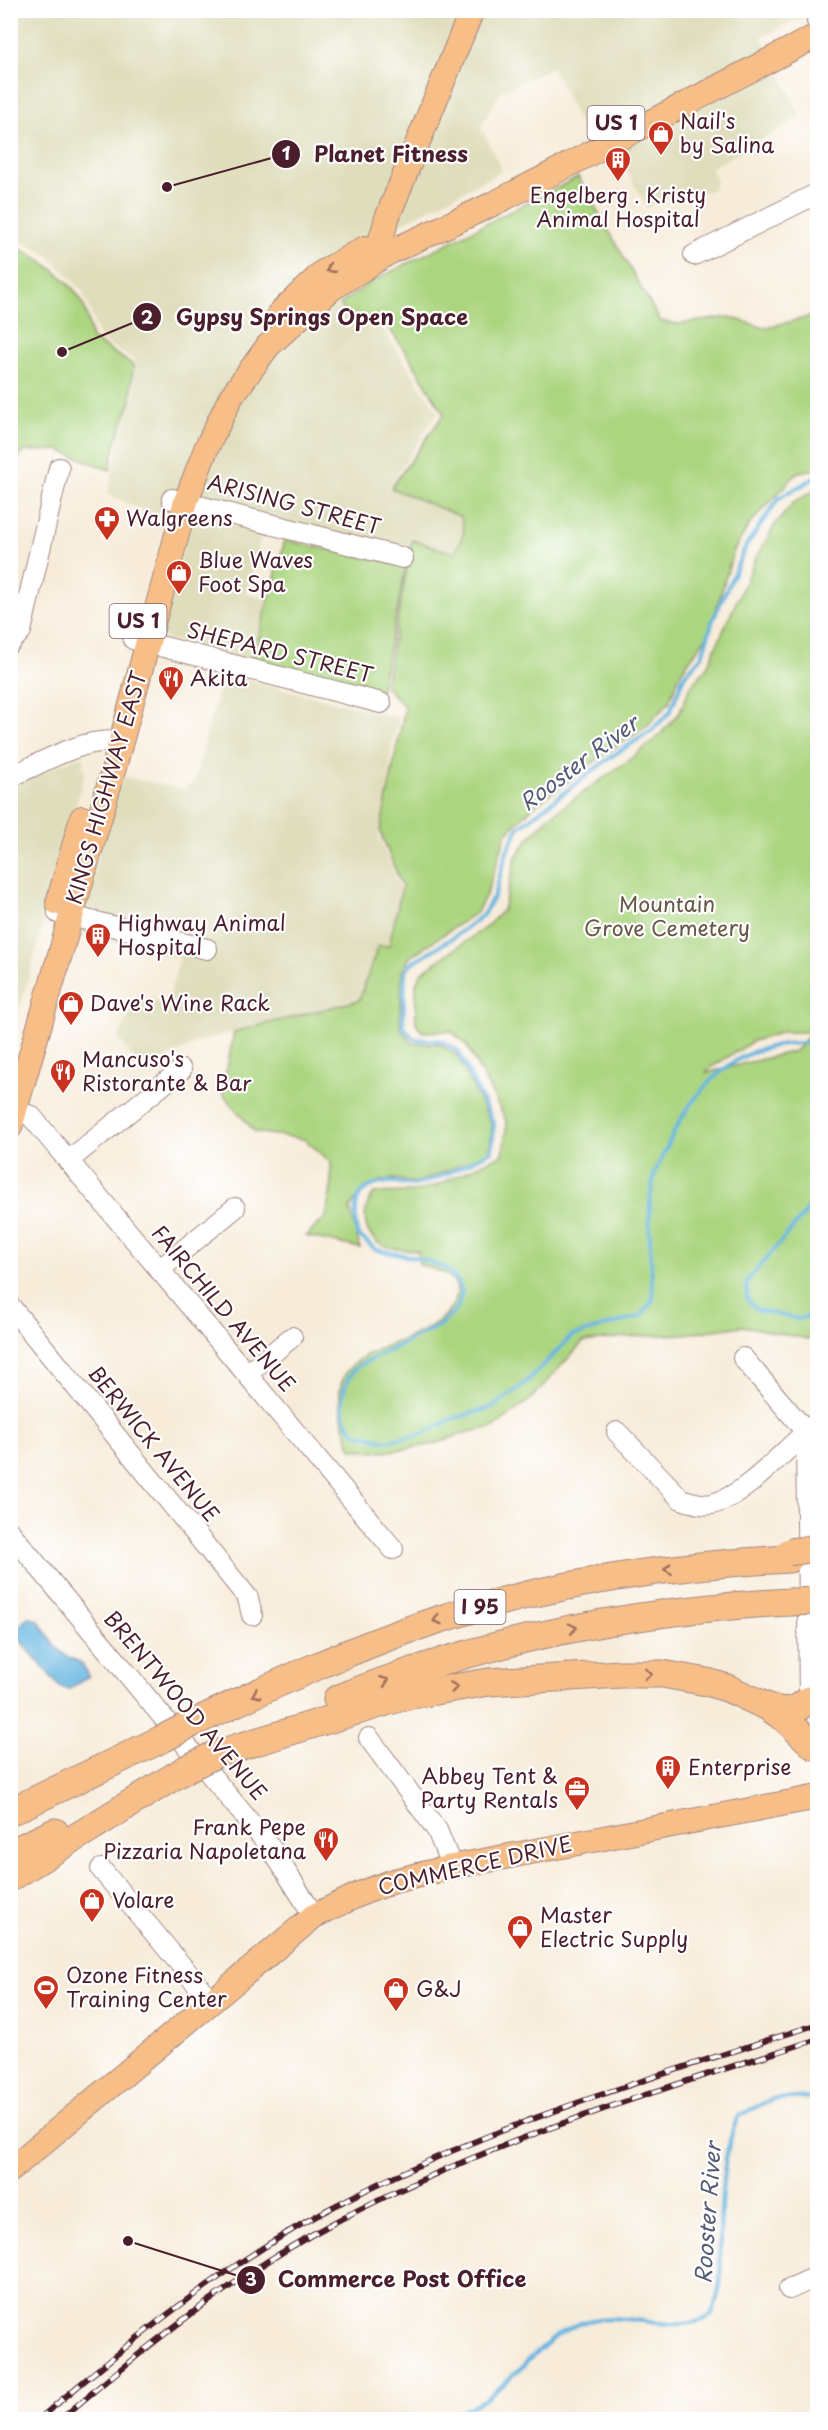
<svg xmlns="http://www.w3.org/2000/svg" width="828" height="2430" font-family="'Playpen Sans',sans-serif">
<rect width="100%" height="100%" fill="#fff"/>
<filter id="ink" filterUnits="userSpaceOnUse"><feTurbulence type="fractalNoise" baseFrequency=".0167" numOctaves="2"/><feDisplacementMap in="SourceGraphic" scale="12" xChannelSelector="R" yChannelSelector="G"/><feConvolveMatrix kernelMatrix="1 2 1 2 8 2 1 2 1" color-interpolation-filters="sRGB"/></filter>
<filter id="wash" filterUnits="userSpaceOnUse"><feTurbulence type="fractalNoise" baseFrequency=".008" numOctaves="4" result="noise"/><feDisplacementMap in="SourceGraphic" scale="24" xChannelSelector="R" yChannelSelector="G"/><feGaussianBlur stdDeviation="1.35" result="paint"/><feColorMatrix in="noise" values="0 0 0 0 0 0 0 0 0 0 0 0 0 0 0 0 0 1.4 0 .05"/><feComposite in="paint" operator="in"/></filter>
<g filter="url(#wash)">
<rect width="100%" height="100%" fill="#f7ecda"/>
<path fill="#dfddbb" d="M10 11H814L762 37 801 117 711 168 716 180 712 190 660 199 647 208 600 122 583 131 552 67 500 92 481 127 502 171 368 241 317 272 354 330 378 322 438 412 388 488 460 518 463 532 455 552 412 539 407 558 266 518 246 594 269 600 252 661 165 638 159 633 192 519 153 514 108 495 120 437 135 394 134 360 100 339 83 291 49 256 11 235Z
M223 674 399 718 392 744 389 773 378 834 400 888 388 945H377L358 998 197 1042 144 1070 118 1039 137 996 167 1004 180 958 76 933 120 776 186 790 187 785H193Z
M77 757H85L82 768 86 769 11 1040V786Z"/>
<path fill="#acd580" stroke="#7b7a56" stroke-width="1.5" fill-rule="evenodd" d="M578 177 660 321 678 324 729 317 765 328 817 315V469L798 472 749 525 734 550 708 635 681 672 669 702 646 727 609 751 533 807 506 834 487 893 477 912 410 957 402 971 400 1028 412 1043 440 1044 456 1054 492 1125 490 1151C466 1162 442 1175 417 1182 409 1184 402 1179 394 1179 371 1180 360 1191 350 1209L360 1248 306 1236 326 1217 331 1188V1162L304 1139 255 1132 222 1093 234 1032 359 1000 378 946H389L402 887 380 831 405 707 385 686 412 540 455 553 464 532 461 517 391 488 444 414 408 355 380 316 355 327 340 304 371 282Z
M10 245C36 255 65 275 80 298 87 309 89 326 92 339L133 365 131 401 116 441 110 470 59 450 25 451 11 464Z
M817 489V1336L808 1339 743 1326 685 1334 626 1337 583 1342 531 1399 494 1427 464 1433 435 1444 384 1452 352 1449C344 1426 332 1396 346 1373 365 1341 438 1342 455 1300 465 1276 436 1270 419 1264L418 1251C408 1250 389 1250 380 1244 361 1232 362 1208 374 1193L412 1192 438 1185 503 1154 507 1122 466 1044 451 1031 422 1032 416 1023V984L422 972 486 927 503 910 516 857 528 839 550 816 629 760 657 738 679 713 691 686 706 669 756 558 775 525 793 503ZM783 1032H812L795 1051 706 1073 710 1068 753 1041Z
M285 540 406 566 379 697 252 662Z"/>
<path fill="#66b5e1" stroke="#586a86" stroke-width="1.5" d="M28 1617 39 1621C46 1633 53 1646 64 1654 78 1664 79 1656 89 1676L68 1690 59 1686 16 1635 19 1627Z"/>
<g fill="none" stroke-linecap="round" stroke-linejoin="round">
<path stroke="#66b5e1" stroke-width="4" d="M818 476 779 498 746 546 713 620 702 656 684 676 670 712 650 732 612 756 518 828 507 851 495 894 483 915 454 937 410 964 405 973 403 1027 414 1039 442 1041 458 1051 494 1124 492 1151C468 1163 440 1180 414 1185 406 1186 398 1181 391 1182 354 1184 353 1204 357 1234L376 1250 423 1259 445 1268 457 1280 462 1292 457 1309 438 1326 358 1366C346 1378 340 1395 343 1413 344 1420 351 1428 355 1433L386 1441 422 1434 452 1419 493 1407 524 1384 572 1336 641 1316 653 1300C652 1260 645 1217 654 1176 657 1166 663 1156 667 1147 694 1084 744 1035 818 1044
M818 1191 803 1216 747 1281V1299L757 1310 798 1319 818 1314
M448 2420C460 2410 476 2406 488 2397 519 2375 543 2337 581 2323 623 2307 672 2338 711 2316 724 2285 720 2270 720 2239 721 2198 722 2154 738 2116L772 2099 818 2097"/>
</g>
</g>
<g filter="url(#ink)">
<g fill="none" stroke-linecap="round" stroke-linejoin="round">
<defs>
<path id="minor" d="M817 21 818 22
M694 255 818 193
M172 499 403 558
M133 639 381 703
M10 643 21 631 59 468
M10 777C44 762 83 737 120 742
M58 913 207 949
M10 1109 31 1116 393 1549
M68 1161 181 1070
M159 1270 235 1208
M10 1306 248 1598 252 1615
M743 1358 814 1441
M247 1374 292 1337
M806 1431 809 1700
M617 1432 681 1499C691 1502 702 1506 712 1504 747 1496 788 1445 818 1422
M10 1532 271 1848 314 1916
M369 1738 437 1830 452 1867
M101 1869 211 2001
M789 2289 818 2276"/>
<path id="major" d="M388 253 381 239 387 218 472 10
M279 314 323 272 365 248
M58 903 82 818
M10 1127 112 775 186 501 206 449 231 397 268 346 331 289 388 253 497 202 818 35
M10 2170 314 1916 362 1893 394 1881 452 1867 818 1797"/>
<path id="highway" d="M337 1699C482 1640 634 1610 790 1602
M768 1707 784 1718 814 1746
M191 1724C271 1686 352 1648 437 1620 552 1583 669 1565 789 1559
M216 1754 406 1696 489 1682 621 1674H663L707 1682 727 1688 768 1707 782 1711 796 1709 809 1700
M10 1812 162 1739
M10 1853 55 1832
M10 1878 186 1769"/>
</defs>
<use href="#minor" stroke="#a08682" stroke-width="22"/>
<use href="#major" stroke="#a08682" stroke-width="26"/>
<use href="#highway" stroke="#a08682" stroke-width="29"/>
<use href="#minor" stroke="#fff" stroke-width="20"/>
<use href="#major" stroke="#f7be88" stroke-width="24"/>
<use href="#highway" stroke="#f7be88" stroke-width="27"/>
<defs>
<path id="rail" d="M38 2420C129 2342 222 2267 327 2210 482 2127 651 2078 818 2024
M60 2420C146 2346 235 2275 335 2222 488 2141 654 2092 818 2039"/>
</defs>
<use href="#rail" stroke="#4a1f2b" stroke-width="6"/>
<use href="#rail" stroke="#fff" stroke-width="4" stroke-dasharray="11" stroke-linecap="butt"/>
<defs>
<path id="highway-bridge" d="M789 1552 818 1548
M790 1602 818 1601
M162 1739 191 1724
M186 1769 216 1754"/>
</defs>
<use href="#highway-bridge" stroke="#a08682" stroke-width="29" stroke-linecap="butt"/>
<use href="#highway-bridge" stroke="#f7be88" stroke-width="27"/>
</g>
<defs><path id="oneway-chevron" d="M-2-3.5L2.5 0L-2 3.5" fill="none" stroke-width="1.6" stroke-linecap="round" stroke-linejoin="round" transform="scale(1.5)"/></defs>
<g stroke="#a06e5a">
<use href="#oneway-chevron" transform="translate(330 269) rotate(149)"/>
<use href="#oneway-chevron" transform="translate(668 1569) rotate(173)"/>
<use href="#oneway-chevron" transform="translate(437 1620) rotate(162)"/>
<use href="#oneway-chevron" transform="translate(573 1628) rotate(-12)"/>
<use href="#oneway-chevron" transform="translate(648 1674) rotate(2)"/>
<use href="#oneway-chevron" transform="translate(385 1681) rotate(-20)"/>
<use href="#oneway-chevron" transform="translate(454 1687) rotate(-8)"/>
<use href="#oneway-chevron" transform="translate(256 1694) rotate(155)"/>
</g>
</g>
<defs>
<symbol id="shop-pin" viewBox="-11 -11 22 30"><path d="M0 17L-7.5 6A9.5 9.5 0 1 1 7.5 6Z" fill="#c8321e" stroke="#fff"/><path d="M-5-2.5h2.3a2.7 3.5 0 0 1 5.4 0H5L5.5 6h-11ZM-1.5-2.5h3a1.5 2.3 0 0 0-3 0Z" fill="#fff"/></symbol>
<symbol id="building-pin" viewBox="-11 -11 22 30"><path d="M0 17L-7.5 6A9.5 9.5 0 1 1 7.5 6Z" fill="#c8321e" stroke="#fff"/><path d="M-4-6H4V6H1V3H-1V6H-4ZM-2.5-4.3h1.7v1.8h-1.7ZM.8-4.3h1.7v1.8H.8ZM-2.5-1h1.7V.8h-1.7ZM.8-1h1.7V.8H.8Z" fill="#fff"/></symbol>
<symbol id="pharmacy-pin" viewBox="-11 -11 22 30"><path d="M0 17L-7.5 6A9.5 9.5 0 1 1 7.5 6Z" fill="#c8321e" stroke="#fff"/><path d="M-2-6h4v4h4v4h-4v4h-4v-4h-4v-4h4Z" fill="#fff"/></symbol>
<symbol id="restaurant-pin" viewBox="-11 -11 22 30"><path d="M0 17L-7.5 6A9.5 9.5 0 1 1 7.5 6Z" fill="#c8321e" stroke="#fff"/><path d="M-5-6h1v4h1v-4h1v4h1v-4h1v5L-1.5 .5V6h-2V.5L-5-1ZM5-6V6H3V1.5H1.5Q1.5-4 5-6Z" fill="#fff"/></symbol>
<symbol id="office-pin" viewBox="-11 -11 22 30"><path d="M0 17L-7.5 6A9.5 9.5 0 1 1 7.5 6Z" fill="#c8321e" stroke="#fff"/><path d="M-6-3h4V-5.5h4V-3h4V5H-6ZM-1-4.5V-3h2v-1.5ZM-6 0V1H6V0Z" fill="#fff"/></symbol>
<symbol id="stadium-pin" viewBox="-11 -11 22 30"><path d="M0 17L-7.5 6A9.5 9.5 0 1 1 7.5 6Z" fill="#c8321e" stroke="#fff"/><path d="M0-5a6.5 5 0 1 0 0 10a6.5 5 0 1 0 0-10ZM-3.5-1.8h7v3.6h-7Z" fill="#fff"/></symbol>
</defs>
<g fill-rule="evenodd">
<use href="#shop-pin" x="646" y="119" width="30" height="40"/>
<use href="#building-pin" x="603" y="145" width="30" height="40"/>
<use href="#pharmacy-pin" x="92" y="504" width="30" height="40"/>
<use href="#shop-pin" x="164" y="558" width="30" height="40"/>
<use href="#restaurant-pin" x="156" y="664" width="30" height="40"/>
<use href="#building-pin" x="83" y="921" width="30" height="40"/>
<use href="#shop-pin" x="56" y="989" width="30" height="40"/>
<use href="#restaurant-pin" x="48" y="1057" width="30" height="40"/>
<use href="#building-pin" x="653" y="1753" width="30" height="40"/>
<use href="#office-pin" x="562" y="1774" width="30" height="40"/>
<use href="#restaurant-pin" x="311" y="1825" width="30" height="40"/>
<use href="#shop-pin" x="77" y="1886" width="30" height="40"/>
<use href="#shop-pin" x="505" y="1913" width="30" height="40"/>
<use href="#stadium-pin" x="31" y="1973" width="30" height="40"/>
<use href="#shop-pin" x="381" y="1975" width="30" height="40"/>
</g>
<g text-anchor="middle" stroke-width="4.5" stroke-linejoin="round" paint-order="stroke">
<g fill="#fff" stroke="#80626b" stroke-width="1.5">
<rect x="587.5" y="106" width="57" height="34" rx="4.5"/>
<rect x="109.5" y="604" width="57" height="34" rx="4.5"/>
<rect x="454.5" y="1590" width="51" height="34" rx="4.5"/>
</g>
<g font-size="20" font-weight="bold" fill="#4a1f2b">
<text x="616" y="130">US 1</text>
<text x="138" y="628">US 1</text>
<text x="480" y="1614">I 95</text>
</g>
<g font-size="21" fill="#4a1f2b" stroke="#fff" text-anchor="start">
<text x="680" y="129">Nail's<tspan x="680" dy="24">by Salina</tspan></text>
<text x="618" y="203" text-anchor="middle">Engelberg . Kristy<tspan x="618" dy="24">Animal Hospital</tspan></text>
<text x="126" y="526">Walgreens</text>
<text x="198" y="568">Blue Waves<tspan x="198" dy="24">Foot Spa</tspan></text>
<text x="190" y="686">Akita</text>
<text x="118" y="931">Highway Animal<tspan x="118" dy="24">Hospital</tspan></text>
<text x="90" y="1011">Dave's Wine Rack</text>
<text x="82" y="1067">Mancuso's<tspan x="82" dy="24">Ristorante &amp; Bar</tspan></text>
<text x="688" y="1775">Enterprise</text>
<text x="558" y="1784" text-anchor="end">Abbey Tent &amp;<tspan x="558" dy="24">Party Rentals</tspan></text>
<text x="306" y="1835" text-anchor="end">Frank Pepe<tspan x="306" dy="24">Pizzaria Napoletana</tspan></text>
<text x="112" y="1908">Volare</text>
<text x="540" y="1923">Master<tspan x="540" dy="24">Electric Supply</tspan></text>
<text x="66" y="1983">Ozone Fitness<tspan x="66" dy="24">Training Center</tspan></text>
<text x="416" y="1997">G&amp;J</text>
</g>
<g font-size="21" fill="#4a1f2b" stroke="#fff">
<text transform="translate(294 505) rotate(15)" y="7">ARISING STREET</text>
<text transform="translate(280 653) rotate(14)" y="7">SHEPARD STREET</text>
<text transform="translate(107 788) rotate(-74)" y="7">KINGS HIGHWAY EAST</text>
<text transform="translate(223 1309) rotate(50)" y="7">FAIRCHILD AVENUE</text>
<text transform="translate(153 1444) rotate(51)" y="7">BERWICK AVENUE</text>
<text transform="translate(185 1706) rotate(50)" y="7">BRENTWOOD AVENUE</text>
<text transform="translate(475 1866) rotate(-13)" y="7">COMMERCE DRIVE</text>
</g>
<g font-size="21" fill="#675644" stroke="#fff">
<text x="667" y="912">Mountain<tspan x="667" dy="24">Grove Cemetery</tspan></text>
</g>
<g font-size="22" font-style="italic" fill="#555b74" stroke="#fff">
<text transform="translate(579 763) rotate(-37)" y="8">Rooster River</text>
<text transform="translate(708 2213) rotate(-86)" y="8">Rooster River</text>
</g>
</g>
<path fill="none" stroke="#4a1f2b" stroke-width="2" d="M167 187L286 154M62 352L147 317M128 2241L251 2280"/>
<g fill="#4a1f2b" stroke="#fff" stroke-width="2">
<circle cx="167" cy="187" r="6"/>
<circle cx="62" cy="352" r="6"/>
<circle cx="128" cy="2241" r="6"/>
<circle cx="286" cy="154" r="15"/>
<circle cx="147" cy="317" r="15"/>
<circle cx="251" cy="2280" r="15"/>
</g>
<g font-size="18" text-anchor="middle" font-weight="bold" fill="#fff">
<text x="286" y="160">1</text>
<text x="147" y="324">2</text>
<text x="251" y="2286">3</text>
</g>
<g font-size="22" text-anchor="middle" font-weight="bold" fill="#4a1f2b" stroke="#fff" stroke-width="4.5" stroke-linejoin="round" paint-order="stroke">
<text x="391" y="162">Planet Fitness</text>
<text x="322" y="325">Gypsy Springs Open Space</text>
<text x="402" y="2287">Commerce Post Office</text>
</g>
<rect width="828" height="2430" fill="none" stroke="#fff" stroke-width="36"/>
</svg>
